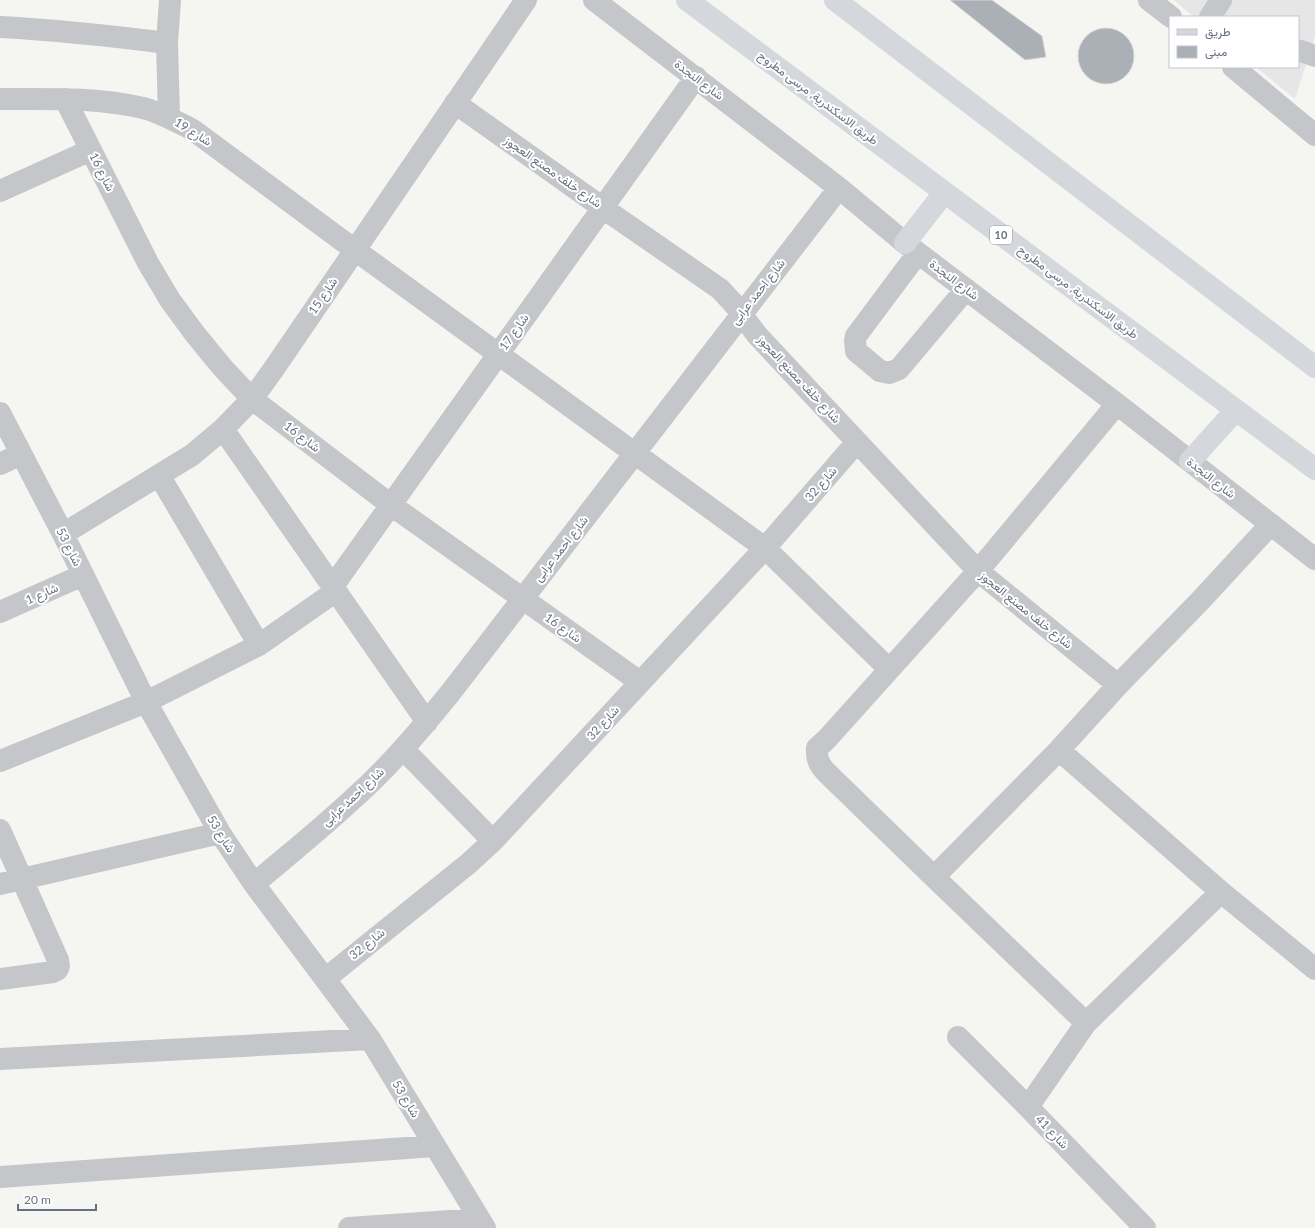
<svg xmlns="http://www.w3.org/2000/svg" width="1315" height="1228" font-family="Lato,Vazirmatn,sans-serif">
<rect width="100%" height="100%" fill="#f5f5f2"/>
<path fill="#e5e6e5" d="M1174 0H1315V36L1295 99 1256 67H1298V17H1194Z"/>
<path fill="#aab0b6" stroke="#d6d7d5" d="M950 0H992L1042 36 1046 57 1025 60Z
M1078 56a28 28 0 1 1 56 0a28 28 0 1 1-56 0Z"/>
<g fill="none" stroke-linecap="round" stroke-linejoin="round">
<path stroke="#c4c6ca" stroke-width="22" d="M594 0 839 188 905 243 1117 404 1315 559
M1149 0 1171 17
M1210 17 1221 0
M0 27C56 30 112 36 167 43
M1301 51 1315 56
M1233 67 1315 135
M0 99C48 99 96 97 143 108 160 112 177 122 193 130L355 250 765 548 889 669
M65 99 148 263 170 300 195 334 222 367 252 399 391 505 640 682
M455 103 603 208 720 289 734 304 757 335 978 571 1118 685
M169 118 167 43 170 0
M0 191 91 150
M918 253 856 336 855 341 856 351 880 371 889 373 899 369 966 289
M0 413 63 534 146 702 220 833 254 884 370 1039 485 1228
M223 429 427 722
M0 464 21 454
M159 475 259 645
M63 534 192 455 223 429 252 399 273 370 526 0
M333 586 696 77
M0 612 83 575
M403 749 493 841
M1059 750 1221 892
M0 761 146 702 259 645 336 591
M0 830 58 960 59 966 57 970 53 972 0 979
M934 877 828 774C820 766 816 760 817 748L826 740 978 571 1117 404
M0 884 220 833
M254 884C287 856 322 828 354 798 390 766 421 729 451 692L839 188
M325 979 468 864 493 841 765 548 857 442
M1086 1023 934 877 1059 750 1118 685 1200 601 1271 524
M958 1037 1028 1107 1145 1228
M0 1059 370 1039
M1028 1107 1086 1023 1221 892 1315 969
M0 1177 435 1146
M349 1228 479 1219"/>
<path stroke="#d4d7dc" stroke-width="22" d="M687 0 1315 469
M835 0 1315 367
M905 243 944 193
M1190 461 1236 410"/>
</g>
<g text-anchor="middle" stroke-width="4" stroke-linejoin="round" paint-order="stroke">
<rect fill="#fff" stroke="#949ba7" stroke-width="1" x="990" y="226" width="22" height="18" rx="3"/>
<g font-size="11" font-weight="bold" fill="#667081">
<text x="1001" y="239">10</text>
</g>
<g font-size="12" fill="#667081" stroke="#fff">
<text transform="translate(699 80) rotate(37)" y="4">شارع النجدة</text>
<text transform="translate(818 98) rotate(37)" y="4">طريق الاسكندرية, مرسى مطروح</text>
<text transform="translate(193 132) rotate(32)" y="4">شارع 19</text>
<text transform="translate(102 172) rotate(63)" y="4">شارع 16</text>
<text transform="translate(553 172) rotate(35)" y="4">شارع خلف مصنع العجوز</text>
<text transform="translate(954 280) rotate(37)" y="4">شارع النجدة</text>
<text transform="translate(758 292) rotate(-52)" y="4">شارع احمد عرابى</text>
<text transform="translate(1078 292) rotate(37)" y="4">طريق الاسكندرية, مرسى مطروح</text>
<text transform="translate(323 296) rotate(-56)" y="4">شارع 15</text>
<text transform="translate(514 332) rotate(-55)" y="4">شارع 17</text>
<text transform="translate(799 379) rotate(47)" y="4">شارع خلف مصنع العجوز</text>
<text transform="translate(302 437) rotate(37)" y="4">شارع 16</text>
<text transform="translate(1211 478) rotate(38)" y="4">شارع النجدة</text>
<text transform="translate(821 484) rotate(-49)" y="4">شارع 32</text>
<text transform="translate(69 547) rotate(63)" y="4">شارع 53</text>
<text transform="translate(561 549) rotate(-52)" y="4">شارع احمد عرابى</text>
<text transform="translate(42 594) rotate(-24)" y="4">شارع 1</text>
<text transform="translate(1026 610) rotate(39)" y="4">شارع خلف مصنع العجوز</text>
<text transform="translate(563 628) rotate(35)" y="4">شارع 16</text>
<text transform="translate(603 723) rotate(-48)" y="4">شارع 32</text>
<text transform="translate(353 797) rotate(-43)" y="4">شارع احمد عرابى</text>
<text transform="translate(221 834) rotate(58)" y="4">شارع 53</text>
<text transform="translate(367 944) rotate(-39)" y="4">شارع 32</text>
<text transform="translate(406 1099) rotate(59)" y="4">شارع 53</text>
<text transform="translate(1052 1132) rotate(46)" y="4">شارع 41</text>
</g>
</g>
<rect x="1169" y="16" width="130" height="52" fill="#ffffff" stroke="#c2c6cd"/>
<rect x="1177" y="29" width="20" height="6" fill="#d4d7dc" stroke="#c2c6cd"/>
<text x="1205" y="36" font-size="12" fill="#667081">طريق</text>
<rect x="1177" y="46" width="20" height="12" fill="#aab0b6" stroke="#c2c6cd"/>
<text x="1205" y="56" font-size="12" fill="#667081">مبنى</text>
<path d="M18 1204v6h78v-6" fill="none" stroke="#667081" stroke-width="2"/>
<text x="24" y="1204" font-size="12" fill="#667081" stroke="#ffffff" stroke-width="3" paint-order="stroke">20 m</text>
</svg>
